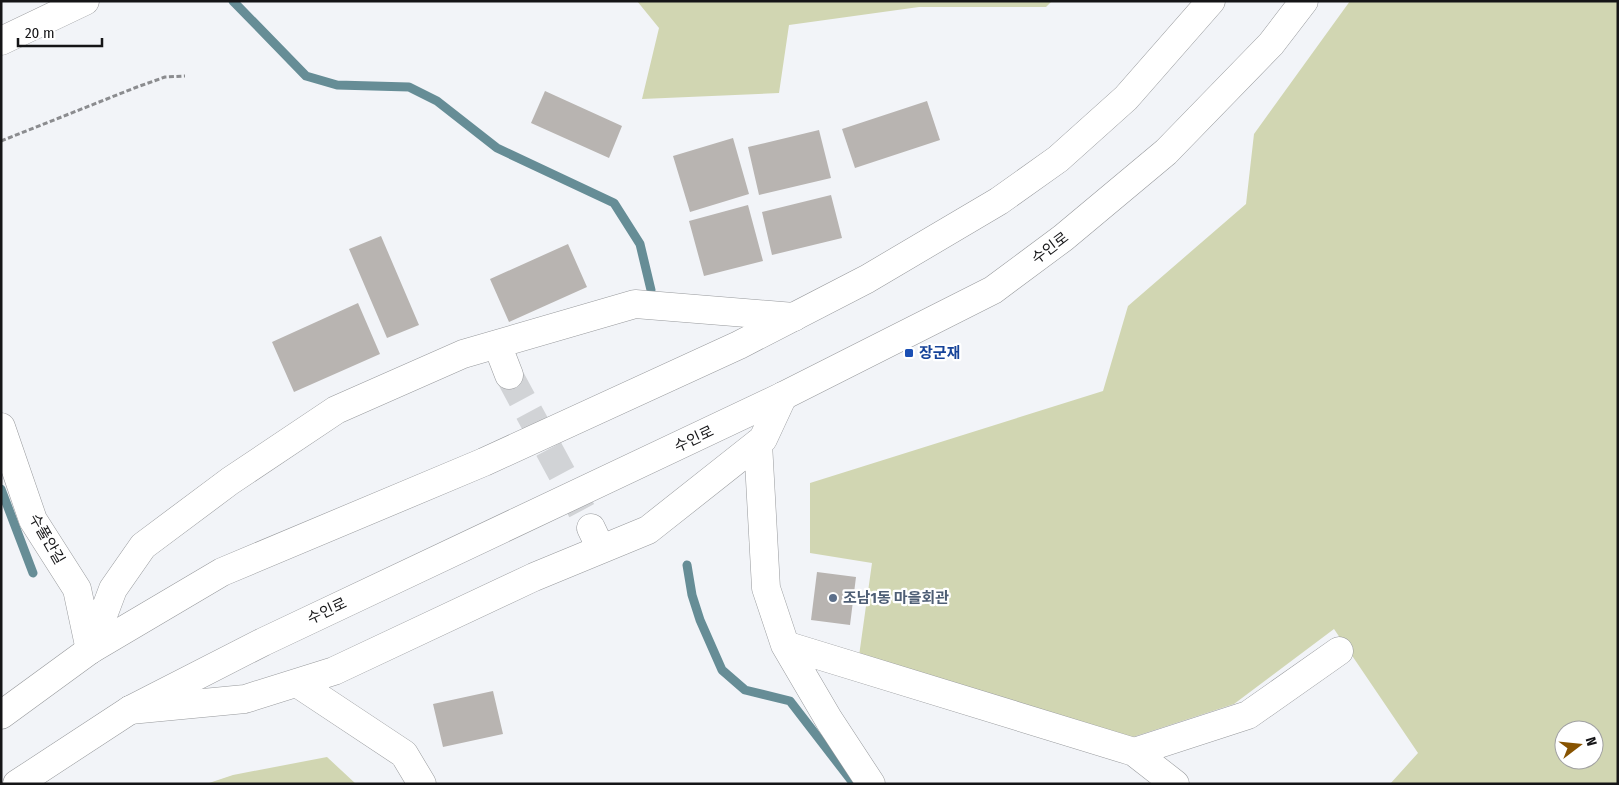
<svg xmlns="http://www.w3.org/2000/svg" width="1619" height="785" font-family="'Fira Sans Condensed','Noto Sans KR',sans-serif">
<rect width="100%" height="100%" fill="#f2f4f8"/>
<path fill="#d1d6b2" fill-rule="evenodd" d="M637 1H1052L1046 7H919L789 25 779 93 642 99 659 28Z
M1350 1H1618V784H1390L1418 753 1334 629 1234 704 1127 739 859 656 872 563 810 553V483L1103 391 1128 306 1246 204 1254 134ZM1564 730H1594V760H1564Z
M327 757 356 784H206L233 775Z"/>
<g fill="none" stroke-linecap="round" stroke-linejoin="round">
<path stroke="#668d96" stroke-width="9" d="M233 1 306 76 337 85 409 87 437 101 497 148 614 203 640 244 651 290
M1 489 33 573
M687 565 692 595 700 620 722 670 745 690 790 701 854 784"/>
</g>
<path fill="#b8b4b1" d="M545 91 622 126 609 158 531 123Z
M927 101 940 140 855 168 842 129Z
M819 130 831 178 759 195 748 147Z
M733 138 749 194 690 212 673 156Z
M831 195 842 238 772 255 762 212Z
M748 205 763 261 704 276 689 221Z
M381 236 419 325 387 338 349 249Z
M568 244 587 287 509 322 490 279Z
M358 303 380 354 294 392 272 342Z
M817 572 856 577 850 625 811 620Z
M493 691 503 734 443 747 433 704Z"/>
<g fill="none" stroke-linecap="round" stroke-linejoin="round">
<path stroke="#d1d3d6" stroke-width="28" stroke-dasharray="28 14" stroke-linecap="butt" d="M509 375 591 528"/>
<defs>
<path id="minor" d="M497 344 509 375
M1 427 33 520 77 589 90 650
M758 443 766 588 785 645 829 720 871 784
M591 528 601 549
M785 645 1134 752 1175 784
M90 650 113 589 143 546 230 481 336 410 463 354 635 304 794 317
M297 683 404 754 422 784
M130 710 245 699 334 671 534 577 648 530 763 439 783 396
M1134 752 1248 715 1339 651"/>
<path id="major" d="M1 715 90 650 222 572 484 462 739 345 867 279 999 201 1058 159 1126 98 1211 1
M17 784 130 710 263 642 783 396 993 290 1063 238 1166 152 1271 44 1304 1"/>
<path id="highway" d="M1 41 85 1"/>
</defs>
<use href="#minor" stroke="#97999c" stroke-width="29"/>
<use href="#major" stroke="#97999c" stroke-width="29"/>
<use href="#highway" stroke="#97999c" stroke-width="29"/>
<path stroke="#8b8c8f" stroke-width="3" stroke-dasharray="5 2.5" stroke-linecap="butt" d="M1 141 137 87 165 77 185 76"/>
<use href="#minor" stroke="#fff" stroke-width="28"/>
<use href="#major" stroke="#fff" stroke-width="28"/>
<use href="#highway" stroke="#fff" stroke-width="28"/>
</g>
<rect fill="#1a4fb4" stroke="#fff" stroke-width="2" x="904" y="348" width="10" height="10" rx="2.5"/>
<circle fill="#5c6f8a" stroke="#fff" stroke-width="2" cx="833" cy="598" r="5"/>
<g text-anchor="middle" stroke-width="4.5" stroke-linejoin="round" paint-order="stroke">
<g font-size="15" fill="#151517" stroke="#fff">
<text transform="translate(1050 248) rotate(-37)" y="5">수인로</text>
<text transform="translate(694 439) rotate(-25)" y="5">수인로</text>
<text transform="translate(47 539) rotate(60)" y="5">수풀안길</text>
<text transform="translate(327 611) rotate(-25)" y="5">수인로</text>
</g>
<g font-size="15" font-weight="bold" fill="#164399" stroke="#fff" text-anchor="start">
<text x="919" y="358">장군재</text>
</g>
<g font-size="15" font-weight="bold" fill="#4e5e75" stroke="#fff" text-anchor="start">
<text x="843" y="603">조남1동 마을회관</text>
</g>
</g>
<rect width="1619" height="785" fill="none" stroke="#151517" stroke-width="5"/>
<g transform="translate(1579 745) rotate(74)"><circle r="24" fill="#ffffff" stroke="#a1a1a2"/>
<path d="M0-4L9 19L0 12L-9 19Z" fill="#875300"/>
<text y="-8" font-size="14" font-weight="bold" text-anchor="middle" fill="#151517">N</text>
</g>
<path d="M18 38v8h84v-8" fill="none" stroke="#151517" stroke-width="2.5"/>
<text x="25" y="38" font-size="15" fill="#151517" stroke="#ffffff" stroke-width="4" paint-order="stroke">20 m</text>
</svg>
